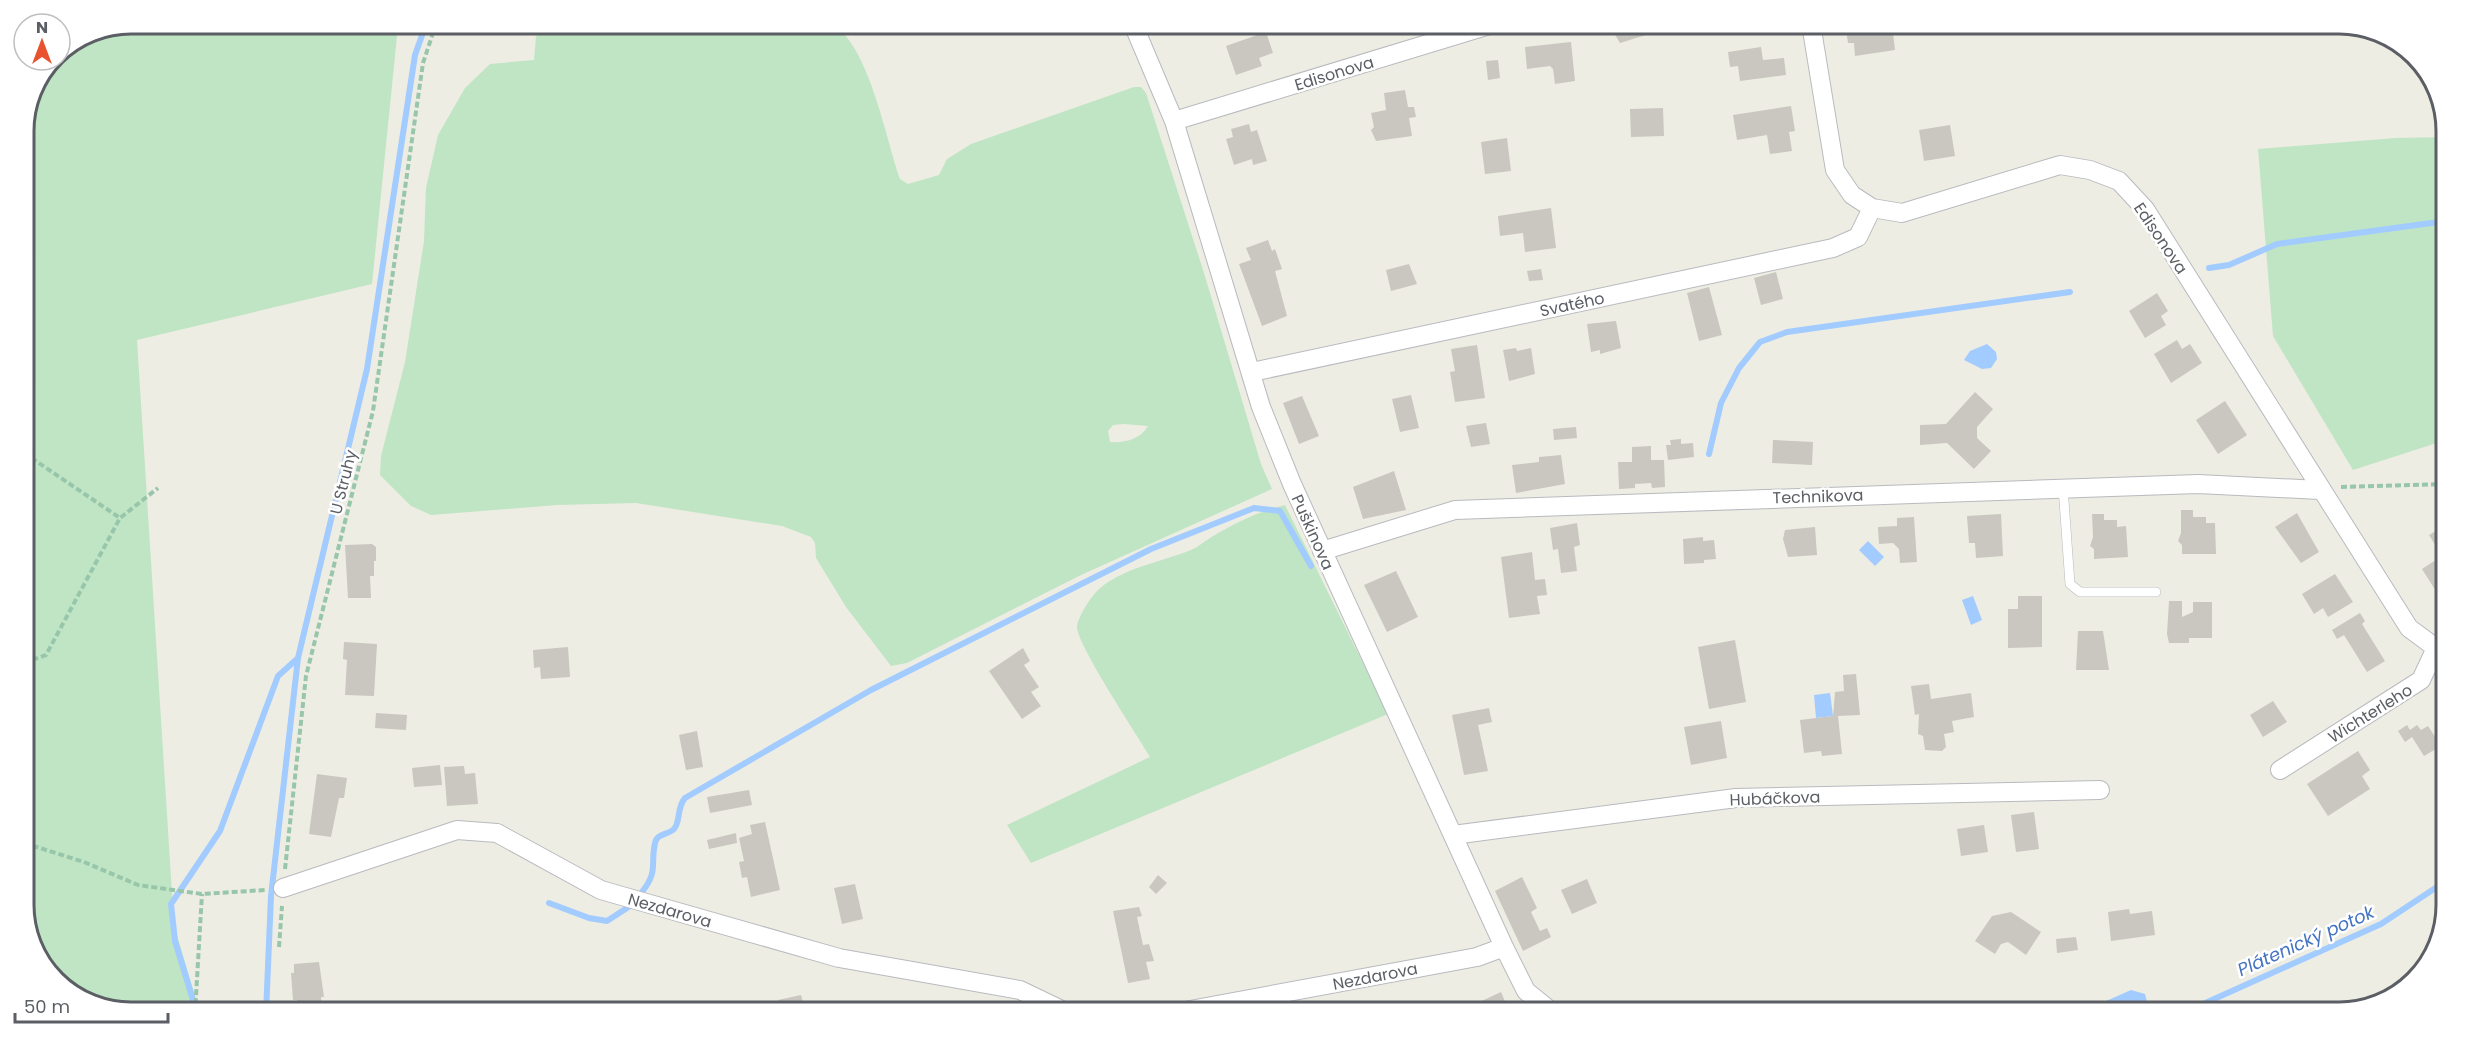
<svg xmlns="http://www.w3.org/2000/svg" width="2470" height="1037" font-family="Poppins,sans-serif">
<rect width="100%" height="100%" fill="#eeede3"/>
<path fill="#bfe5c4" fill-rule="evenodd" d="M131 24H388L397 36 372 284 137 340 174 925 200 1013H131L91 1005 46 971 24 913V125L53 60H60V52L91 32Z
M569 24H832C869 45 886 139 900 179L908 184 939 175 947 159 971 144 1134 87H1141L1146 93 1204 273 1261 464 1272 489 1081 575 907 663 891 666 846 607 816 558 815 543 811 537 782 526 636 503 557 505 431 515 411 506 380 475 381 456 405 362 424 241 426 188 438 135 465 88 490 64 534 60 536 36ZM1124 424 1148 426C1141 439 1125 443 1110 442L1108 431 1113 425Z
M2446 137V440L2353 470 2273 336 2258 149 2396 138Z
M1285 505 1388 714 1031 863 1007 825 1150 757C1138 736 1075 642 1077 626 1079 615 1091 597 1098 590 1122 568 1161 562 1191 550 1198 547 1203 542 1210 538 1233 524 1259 511 1285 505Z"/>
<path fill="#a2cbff" d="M1987 344 1996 352 1997 359 1991 368 1982 369 1964 360 1970 351Z
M1868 541 1884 557 1875 566 1859 550Z
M1973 596 1982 620 1971 625 1962 600Z
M1830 693 1833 716 1816 718 1814 695Z
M2131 990 2145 994 2150 1013H2079Z"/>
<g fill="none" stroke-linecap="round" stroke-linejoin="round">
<path stroke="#a2cbff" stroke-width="6" d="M2209 268 2229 265 2277 244 2446 221
M1709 454 1721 403 1739 368 1760 342 1787 332 2070 292
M642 892C659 870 650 865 655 843 657 833 668 835 674 829 681 821 676 809 685 798L871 690 1151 549 1254 508 1280 511 1311 566
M549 903 589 918 607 921 630 906
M171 1013 195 1005
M197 1013 175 941 171 904 220 831 278 676 298 658
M266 1013 271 896 298 658 367 369 415 55 426 24
M2171 1013 2192 1009 2381 924 2446 881"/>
</g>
<path fill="#c9c7c0" d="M1231 24H1255V25L1234 31Z
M1614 24H1643L1646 35 1620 43 1614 33Z
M1732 24H1777L1778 32 1760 34 1759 26 1732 29Z
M1866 24H1892L1895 50 1855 56 1854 43H1848L1846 29Z
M1266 32 1273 53 1259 58 1262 66 1236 75 1226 46Z
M1571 42 1575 81 1555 84 1553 69 1550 66 1527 69 1525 47Z
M1761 47 1763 60 1784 58 1786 75 1740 81 1738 66 1730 67 1728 52Z
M1498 60 1500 78 1488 80 1486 61Z
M1405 90 1408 107H1414L1416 117 1409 118 1412 136 1376 141 1371 130 1374 127 1371 113 1386 110 1384 93Z
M1791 106 1795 131 1789 132 1792 151 1770 154 1767 135 1737 140 1733 115Z
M1663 108 1664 136 1631 137 1630 109Z
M1249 124 1251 132 1257 130 1267 161 1253 165 1252 159 1234 165 1226 139 1233 137 1231 129Z
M1950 125 1955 156 1924 161 1919 130Z
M1507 138 1511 171 1485 174 1481 142Z
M1551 208 1556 248 1525 252 1523 233 1500 236 1498 216Z
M1268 240 1272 251 1275 249 1282 269 1275 271 1287 316 1262 326 1239 264 1251 260 1246 248Z
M1409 264 1417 284 1391 291 1386 270Z
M1541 269 1543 280 1529 281 1527 271Z
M1776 272 1783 299 1761 305 1754 278Z
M1709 287 1722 335 1699 341 1687 293Z
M2157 293 2168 311 2161 316 2166 325 2145 338 2129 311Z
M1616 321 1621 348 1600 354V350L1591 352 1587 324Z
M2177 340 2182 349 2190 344 2202 363 2171 383 2154 354Z
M1477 345 1485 398 1455 402 1450 372 1455 371 1451 349Z
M1516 348 1517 351 1531 348 1535 374 1509 381 1503 350Z
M1975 392 1993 409 1977 427V438L1991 451 1974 469 1947 443 1920 445V425L1946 424Z
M1411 395 1419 428 1400 432 1392 399Z
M1302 396 1319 436 1299 444 1283 403Z
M2225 401 2247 435 2218 454 2196 420Z
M1486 423 1490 444 1471 447 1466 426Z
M1576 427 1577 438 1554 440 1553 429Z
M1681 439V444L1693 443 1694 457 1668 460 1666 445H1671L1670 440Z
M1773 440 1813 442 1812 465 1772 463Z
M1651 446V460H1664L1665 487 1652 488 1651 483 1635 484V488L1619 489 1618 462H1632V447Z
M1561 455 1565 484 1516 493 1512 465 1539 462V457Z
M1394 471 1406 510 1363 519 1353 487Z
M2181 510H2193V517H2206V523H2215L2216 554H2182V545L2178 541 2181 533Z
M2297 513 2319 552 2301 563 2275 527Z
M2001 514 2003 556 1976 558 1975 543H1969L1967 516Z
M2092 514H2104V520H2117V527L2126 526 2128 557 2094 559V549L2090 546 2093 537Z
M1914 517 1917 562 1900 563 1899 549 1893 543 1879 544 1878 527 1897 526V518Z
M1577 523 1580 545 1574 547 1577 571 1561 573 1558 549 1553 550 1550 528Z
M2446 525V592L2439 596 2422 569 2442 556 2429 535Z
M1815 527 1817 555 1788 557 1783 539 1785 530Z
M1703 537V541L1714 540 1716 559 1704 560V563L1684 564 1683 539Z
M372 544 376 547V561H374V576H370L371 598H348L345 545Z
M1532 552 1535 580 1545 579 1547 595 1537 596 1540 614 1509 618 1501 557Z
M1396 571 1418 617 1387 632 1364 585Z
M2335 574 2353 602 2328 617 2323 608 2314 614 2302 594Z
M2018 596H2042V647L2008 648V609H2018Z
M2169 601H2182V617L2193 612V602H2212V638H2189V643H2169L2167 634Z
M2360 613 2365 621 2362 624 2385 661 2367 672 2344 635 2337 639 2332 630Z
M2078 631H2103L2109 670H2076Z
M1735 640 1746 702 1709 709 1698 647Z
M344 642 377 644 374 696 345 695 347 660 343 659Z
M568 647 570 677 541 679 540 667 534 668 533 650Z
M1023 648 1030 661 1024 665 1039 687 1031 692 1041 706 1022 719 989 671Z
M1856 674 1860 715 1838 716 1842 754 1822 756 1821 751 1804 753 1800 720 1833 716 1835 692 1844 691 1843 675Z
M1929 684 1931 699 1971 693 1974 717 1952 721 1954 732 1944 734 1946 747 1942 751 1925 750 1923 736 1918 734 1919 714 1915 715 1911 686Z
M2273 701 2287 722 2263 737 2250 715Z
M1489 708 1492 722 1478 725 1488 771 1464 775 1452 715Z
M376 713 407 715 406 730 375 728Z
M1721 721 1727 758 1691 765 1684 727Z
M2407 725 2410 730 2417 725 2421 730 2428 726 2441 746 2424 756 2412 737 2405 742 2398 731Z
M697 731 703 767 686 770 679 735Z
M2358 751 2370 770 2362 776 2370 789 2328 816 2307 784Z
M440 765 442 785 414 787 412 768Z
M464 766 465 774 475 773 478 804 447 806 444 767Z
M317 774 347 778 344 798H339L331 837 309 834Z
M749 790 752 805 710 813 707 797Z
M2034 812 2039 849 2016 852 2011 815Z
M765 822 780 890 751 897 747 877 742 878 739 862 744 861 739 838 752 834 750 825Z
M1984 825 1988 852 1961 856 1957 829Z
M736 833 737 843 709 849 707 840Z
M1158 875 1167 883 1156 894 1149 887Z
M1522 877 1537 908 1531 912 1540 931 1547 928 1551 937 1523 951 1495 891Z
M1587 879 1597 903 1572 914 1561 890Z
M855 884 863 919 842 924 834 888Z
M1139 907 1142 916 1137 917 1143 945 1149 944 1154 961 1146 962 1150 979 1128 983 1113 911Z
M2129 909 2130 914 2152 911 2155 935 2111 941 2108 912Z
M2011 912 2041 932 2026 955 2008 942 2001 944 1995 954 1975 941 1992 916Z
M2076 937 2078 950 2057 953 2056 939Z
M319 962 324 997H321L322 1013H298L297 1000H293L291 973H294V964Z
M1501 992 1510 1013H1474L1471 1006Z
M801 995 806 1013H781L778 1000Z
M1879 1001V1010L1866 1011 1865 1002Z
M1972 1003H1988L1987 1012H1972Z
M1922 1005H1937L1938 1013H1922Z"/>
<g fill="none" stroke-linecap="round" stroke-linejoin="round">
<defs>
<path id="service" d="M2063 487 2070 584 2080 592H2156"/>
<path id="minor" d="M1133 24 1174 121 1261 407 1292 484 1504 947 1526 991 1553 1013
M1811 24 1835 170 1852 195 1872 208 1902 213 2060 165 2090 170 2119 181 2145 209 2409 628 2436 648
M1174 121 1493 24
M1252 372 1833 248 1858 237 1872 208
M1322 551 1455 510 2198 484 2320 490
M2280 770 2421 680 2436 648H2446
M1453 835 1736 798 2100 790
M283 888 457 830 497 833 601 890 839 958 1020 990 1068 1013
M1174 1013 1477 957 1504 947"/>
</defs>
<use href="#service" stroke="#b8babf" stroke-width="10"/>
<use href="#minor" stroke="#b8babf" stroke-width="20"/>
<path stroke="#98c6ab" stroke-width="4" stroke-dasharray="6 3" stroke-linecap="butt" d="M24 453 120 518
M2341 487 2446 484
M24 663 46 655 120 518 158 488
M24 843 84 862 138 885 202 894 265 890
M285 869 306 676 373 411 423 63 436 24
M279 947 282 906
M195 1013 202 894"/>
<use href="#service" stroke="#fff" stroke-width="9"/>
<use href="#minor" stroke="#fff" stroke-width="18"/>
</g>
<g text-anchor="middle" stroke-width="5" stroke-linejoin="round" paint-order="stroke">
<g font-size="16" fill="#5b5e64" stroke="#fff">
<text transform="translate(1334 73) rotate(-17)" y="6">Edisonova</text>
<text transform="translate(2161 238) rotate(56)" y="6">Edisonova</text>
<text transform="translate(1572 304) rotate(-12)" y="6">Svatého</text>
<text transform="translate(343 482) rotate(-76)" y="6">U Struhy</text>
<text transform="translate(1818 496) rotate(-2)" y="6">Technikova</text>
<text transform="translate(1313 532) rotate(66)" y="6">Puškinova</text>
<text transform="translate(2370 713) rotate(-32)" y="6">Wichterleho</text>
<text transform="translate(1775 798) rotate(-2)" y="6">Hubáčkova</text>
<text transform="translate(670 910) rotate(16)" y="6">Nezdarova</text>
<text transform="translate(1375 976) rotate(-11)" y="6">Nezdarova</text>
</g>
<g font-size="18" font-style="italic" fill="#4473c2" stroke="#fff">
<text transform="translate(2306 941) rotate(-24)" y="6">Plátenický potok</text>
</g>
</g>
<path d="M0 0H2470V1037H0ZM131 34H2339A97 97 0 0 1 2436 131V905A97 97 0 0 1 2339 1002H131A97 97 0 0 1 34 905V131A97 97 0 0 1 131 34Z" fill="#fff" fill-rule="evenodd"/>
<path fill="none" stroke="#5b5e64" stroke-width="3" d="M131 34H2339A97 97 0 0 1 2436 131V905A97 97 0 0 1 2339 1002H131A97 97 0 0 1 34 905V131A97 97 0 0 1 131 34Z"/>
<g transform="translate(42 42)"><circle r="28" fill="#ffffff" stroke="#bdbfc1" stroke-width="1.5"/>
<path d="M0-4.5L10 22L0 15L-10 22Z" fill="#e9522e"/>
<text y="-9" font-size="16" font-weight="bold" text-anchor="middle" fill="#5b5e64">N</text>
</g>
<path d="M15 1013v9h153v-9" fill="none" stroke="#5b5e64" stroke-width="3"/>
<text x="24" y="1013" font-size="18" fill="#5b5e64" stroke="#ffffff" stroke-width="4.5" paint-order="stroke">50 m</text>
</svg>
